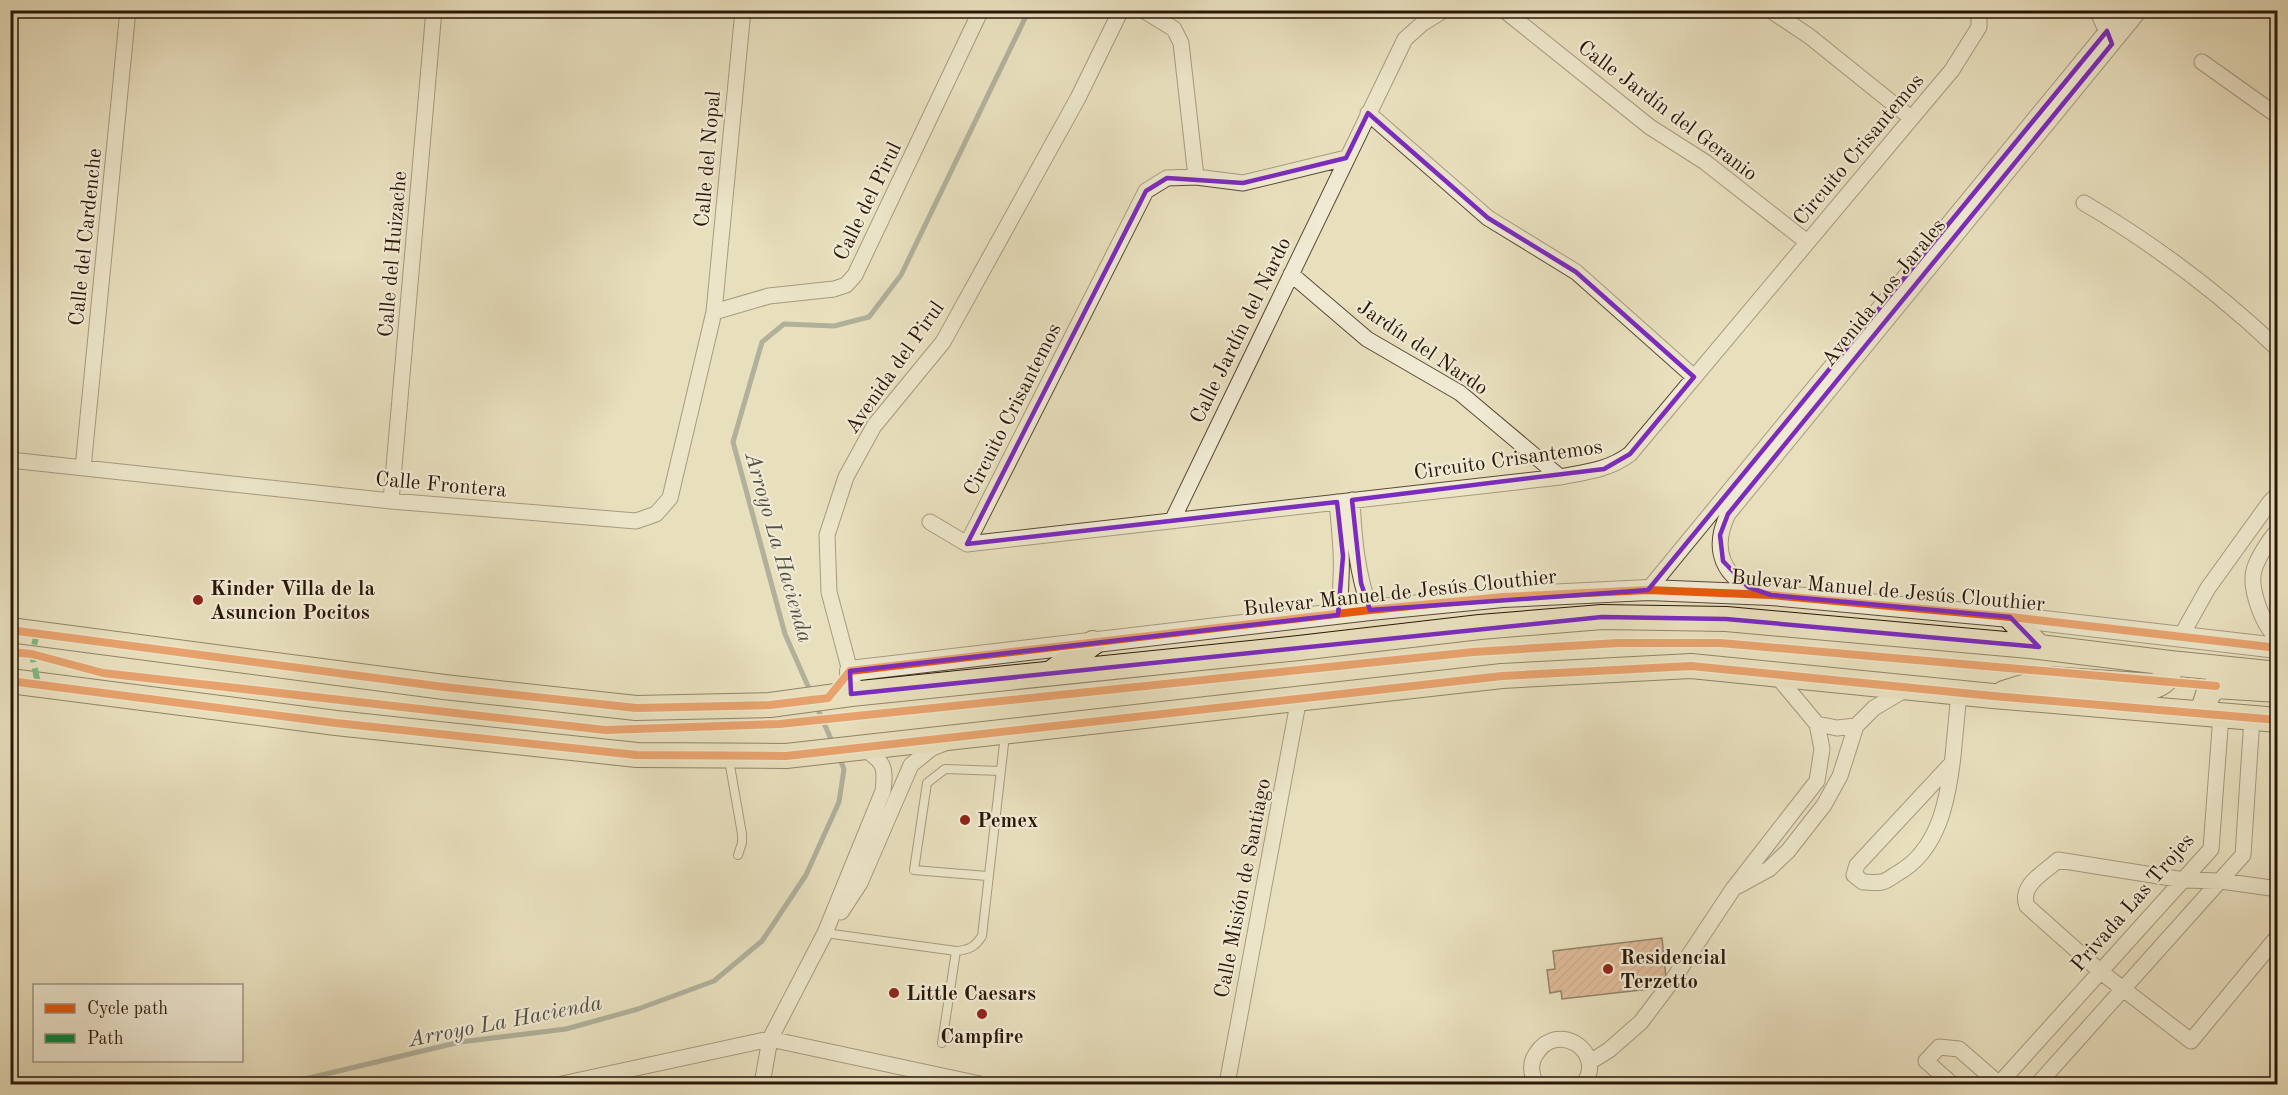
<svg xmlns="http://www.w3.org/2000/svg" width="2288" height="1095" font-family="'Old Standard TT',serif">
<defs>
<pattern id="building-hatch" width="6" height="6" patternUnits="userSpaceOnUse" patternTransform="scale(1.5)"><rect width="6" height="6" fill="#d8926d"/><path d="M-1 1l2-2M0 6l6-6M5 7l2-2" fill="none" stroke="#af7658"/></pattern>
</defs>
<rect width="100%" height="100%" fill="#e8dfbd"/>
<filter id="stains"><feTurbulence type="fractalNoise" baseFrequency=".00333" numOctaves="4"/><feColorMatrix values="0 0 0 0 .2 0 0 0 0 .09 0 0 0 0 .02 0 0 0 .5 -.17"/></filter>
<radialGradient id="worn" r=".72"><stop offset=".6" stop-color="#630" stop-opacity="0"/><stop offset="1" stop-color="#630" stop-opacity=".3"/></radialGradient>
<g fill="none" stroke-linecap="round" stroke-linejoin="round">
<path stroke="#6d7972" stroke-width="5" d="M811 693 785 634 733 442 762 342 784 324 834 326 869 317 901 275 1029 10
M816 705 834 746
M284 1084 460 1042 566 1029 638 1009 714 981 762 941 806 875 839 802 844 769 839 757"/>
</g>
<path fill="url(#building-hatch)" stroke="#2a1608" stroke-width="1.5" d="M1662 938 1667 987 1562 999 1561 991 1550 993 1547 970 1555 969 1553 951Z"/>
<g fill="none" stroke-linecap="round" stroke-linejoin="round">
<defs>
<path id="service" d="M729 760 742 834V843L738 855
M987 876 914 870 927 783 945 769 1000 771
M825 933 956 951C969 950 975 947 982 936L1005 735
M942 1043 956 951"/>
<path id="minor" d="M1143 10 1174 29 1181 43 1196 177
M1504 10 1650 127 1705 162 1807 242
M1770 10 1809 36 1911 118
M2097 10 2110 39
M2202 62 2278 116
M1368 113 1488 218 1576 272 1694 377
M2084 203C2154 244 2219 293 2278 349
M1291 274 1367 339 1460 393 1560 477
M714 312 769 296 834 289 846 285 855 275 981 10
M10 460 391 501 636 521 656 514 670 498 714 312 743 10
M83 468 128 10
M1352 500C1354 540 1357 572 1370 610
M391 501 434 10
M1337 502C1341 543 1344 573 1338 615
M1172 521 1405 39 1423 23 1444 10
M930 522 967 544 1560 477C1586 472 1609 470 1630 454L1952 70 1979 27V10
M2278 530C2269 540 2258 557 2254 570 2249 588 2263 627 2278 638
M967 544 1146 191 1167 178 1196 177 1243 183 1346 158
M1648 590 2124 10
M1760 591C1722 579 1711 549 1728 514L2140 10
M2180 638 2208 588 2270 502 2278 494
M850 671 829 592 827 535 846 477 874 426 943 342 1078 98 1121 10
M1817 724 1837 728 1856 726
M1952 763 1857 865 1854 875 1863 882C1869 882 1876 883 1882 882 1887 881 1893 876 1898 873 1939 850 1948 799 1953 756L1959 693
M1738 886 1769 869 1788 851 1824 805 1840 776 1856 726 1874 708 1908 688
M2278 889 2221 881 2184 880 2058 860C2044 873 2019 885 2027 906L2101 972 2191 1041 2278 936
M841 912 860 883 911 765 932 748 945 743
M1590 1062 1609 1050 1641 1022 1672 981 1733 889 1817 781 1822 749 1817 724 1776 675
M562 1084 770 1039 980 1084
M762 1084 770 1039 825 933 883 791C886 766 884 762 863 748
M1227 1084 1299 698
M1536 1084C1531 1074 1529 1064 1536 1054 1557 1020 1606 1051 1584 1084
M1952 1084 1926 1061 1939 1047 1959 1049 1999 1084
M1999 1084 2211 849 2221 715
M2038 1084 2243 855 2252 718"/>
<path id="tertiary" d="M851 694 850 671 1370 610 1503 597 1648 590 1771 595 2010 617 2278 648"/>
<path id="primary" d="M2010 617 2039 647
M10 630 444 687 636 708 770 705 851 694 1299 648 1480 627 1602 617 1726 619 2039 647 2170 663 2278 674
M1051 673 1093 643
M10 681 336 723 637 755 786 756 1502 676 1691 666 1993 696 2278 720
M2004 693 2049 679 2155 686C2167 681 2170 676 2170 663
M2202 713 2208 694 2216 686 2278 690"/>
</defs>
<use href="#service" stroke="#5a4835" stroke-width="10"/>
<use href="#minor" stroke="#5a4835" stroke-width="17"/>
<use href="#tertiary" stroke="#5a4835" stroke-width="22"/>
<use href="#primary" stroke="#2a1608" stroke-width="26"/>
<use href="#service" stroke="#f0ead4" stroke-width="8"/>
<use href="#minor" stroke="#f0ead4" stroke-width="15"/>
<use href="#tertiary" stroke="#f0ead4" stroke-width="20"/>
<use href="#primary" stroke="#e8dfbd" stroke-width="24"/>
<path stroke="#00873e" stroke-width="6" stroke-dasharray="12 6" stroke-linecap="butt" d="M37 633 32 654 38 684"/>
<defs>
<path id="cycleway" d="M10 630 444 687 636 708 770 705 828 698 850 671 1370 610 1503 597 1648 590 1771 595 2010 617 2278 648
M10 652 32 654 103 673 605 730 779 724 1473 652 1618 643H1720L2216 686
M10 681 336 723 637 755 786 756 1502 676 1691 666 1993 696 2278 720"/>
</defs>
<use href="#cycleway" stroke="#f0ead4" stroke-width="11"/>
<use href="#cycleway" stroke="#e8590c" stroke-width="8"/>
</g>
<path d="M0 0H2288V1095H0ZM2107 31 2112 44 1728 514 1720 535 1723 561 1748 587 1771 595 2010 617 2039 647 1726 619 1602 617 851 694 850 671 1338 615 1343 556 1337 502 967 544 1146 191 1167 178 1243 183 1346 158 1368 113 1488 218 1576 272 1694 377 1630 454 1604 469 1352 500 1361 583 1370 610 1648 590Z" fill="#e8dfbd" fill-opacity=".55" fill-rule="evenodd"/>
<path fill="none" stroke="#7b2cbf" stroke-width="4.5" stroke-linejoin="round" d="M2107 31 2112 44 1728 514 1720 535 1723 561 1748 587 1771 595 2010 617 2039 647 1726 619 1602 617 851 694 850 671 1338 615 1343 556 1337 502 967 544 1146 191 1167 178 1243 183 1346 158 1368 113 1488 218 1576 272 1694 377 1630 454 1604 469 1352 500 1361 583 1370 610 1648 590Z"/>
<g fill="#8f2418" stroke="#f0ead4" stroke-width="2">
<circle cx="198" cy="600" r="6"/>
<circle cx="965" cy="820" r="6"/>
<circle cx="1608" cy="969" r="6"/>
<circle cx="894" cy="993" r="6"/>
<circle cx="982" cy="1014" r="6"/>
</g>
<g text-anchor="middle" stroke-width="4.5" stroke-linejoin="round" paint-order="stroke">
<g font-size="21" fill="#2a1608" stroke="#f0ead4">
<text transform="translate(1668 110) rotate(37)" y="7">Calle Jardín del Geranio</text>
<text transform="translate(1858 149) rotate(-50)" y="7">Circuito Crisantemos</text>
<text transform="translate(707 159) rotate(-85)" y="7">Calle del Nopal</text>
<text transform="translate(867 201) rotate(-64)" y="7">Calle del Pirul</text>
<text transform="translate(85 237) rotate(-84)" y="7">Calle del Cardenche</text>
<text transform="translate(392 254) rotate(-85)" y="7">Calle del Huizache</text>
<text transform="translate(1883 292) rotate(-51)" y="7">Avenida Los Jarales</text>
<text transform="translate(1240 330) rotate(-64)" y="7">Calle Jardín del Nardo</text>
<text transform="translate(1423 347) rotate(34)" y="7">Jardín del Nardo</text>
<text transform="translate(894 367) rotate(-55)" y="7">Avenida del Pirul</text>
<text transform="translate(1012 409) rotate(-63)" y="7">Circuito Crisantemos</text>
<text transform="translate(1508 459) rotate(-8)" y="7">Circuito Crisantemos</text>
<text transform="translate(441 484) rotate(5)" y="7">Calle Frontera</text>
<text transform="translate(1888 590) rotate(5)" y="7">Bulevar Manuel de Jesús Clouthier</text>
<text transform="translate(1400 592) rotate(-6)" y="7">Bulevar Manuel de Jesús Clouthier</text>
<text transform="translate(1242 888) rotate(-79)" y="7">Calle Misión de Santiago</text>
<text transform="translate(2132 902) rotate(-49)" y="7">Privada Las Trojes</text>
</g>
<g font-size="21" font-weight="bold" fill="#2a1608" stroke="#f0ead4" text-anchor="start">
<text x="210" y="595">Kinder Villa de la<tspan x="210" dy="24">Asuncion Pocitos</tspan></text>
<text x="977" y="827">Pemex</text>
<text x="1620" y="964">Residencial<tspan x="1620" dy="24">Terzetto</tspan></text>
<text x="906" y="1000">Little Caesars</text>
<text x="982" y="1043" text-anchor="middle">Campfire</text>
</g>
<g font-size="22" font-style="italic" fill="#515046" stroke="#f0ead4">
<text transform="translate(780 547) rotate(74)" y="8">Arroyo La Hacienda</text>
<text transform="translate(505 1020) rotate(-11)" y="8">Arroyo La Hacienda</text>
</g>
</g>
<rect width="2288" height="1095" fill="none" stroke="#e8dfbd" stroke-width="36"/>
<rect x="12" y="12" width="2264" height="1071" fill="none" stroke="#2a1608" stroke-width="3"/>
<rect x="18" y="18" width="2252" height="1059" fill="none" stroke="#2a1608" stroke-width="1.5"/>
<rect x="33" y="984" width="210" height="78" fill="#f0ead4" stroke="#a19582" stroke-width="1.5"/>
<rect x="45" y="1004" width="30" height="9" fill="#e8590c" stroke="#a19582" stroke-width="1.5"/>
<text x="87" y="1014" font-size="18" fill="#2a1608">Cycle path</text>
<rect x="45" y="1034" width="30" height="9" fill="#00873e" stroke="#a19582" stroke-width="1.5"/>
<text x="87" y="1044" font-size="18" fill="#2a1608">Path</text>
<rect width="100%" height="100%" filter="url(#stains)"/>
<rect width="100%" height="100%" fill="url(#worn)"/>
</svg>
